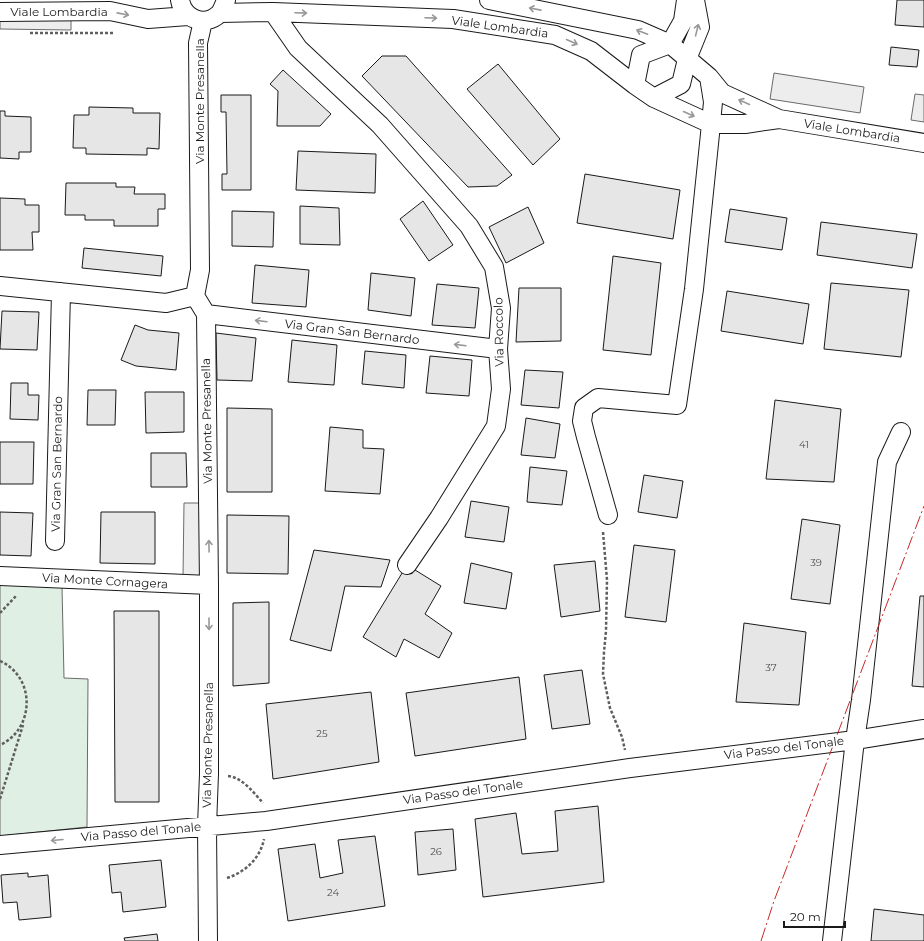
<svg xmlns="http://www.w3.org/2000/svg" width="924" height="941" font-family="Montserrat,sans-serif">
<rect width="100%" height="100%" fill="#fff"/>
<path fill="#e0efe3" stroke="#6a6a6a" d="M0 584 62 587 64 678 88 679 87 827 0 836Z"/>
<path fill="#ededed" stroke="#6a6a6a" d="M0 19H71V30L0 29Z
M774 73 864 87 860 113 770 99Z
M915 94 924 95V122L911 120Z
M184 503H202L201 577H183Z"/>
<path fill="#e6e6e6" stroke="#1a1a1a" d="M897 0H924V27L895 25Z
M891 47 919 50 917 67 889 65Z
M382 56H406L512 175 497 186 468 187 362 76Z
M498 64 560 139 533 165 467 89Z
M283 70 331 114 320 126H277L278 91 270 84Z
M221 95H251V190H222V174H227L226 112H221Z
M89 107 133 108V113H160L159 149 147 148V155L86 154V148H73L74 115H89Z
M0 111H5V116L31 117V152H19V159L0 158Z
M298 151 376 154 375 193 296 190Z
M585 174 680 190 673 239 577 223Z
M66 183H116V187H135L134 194H165V209H158V226H114V220H85V215H65Z
M0 198 25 199V205H39V232H32L33 250H0Z
M423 201 453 245 429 261 400 219Z
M300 206 339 208 340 245 300 244Z
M528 207 544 243 506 263 489 227Z
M730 209 787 218 782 250 725 242Z
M232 211 274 212 273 247 232 246Z
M821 222 917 234 912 268 817 255Z
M84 248 163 256 161 276 82 268Z
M613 256 661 263 651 355 603 350Z
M255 265 309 270 306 307 252 303Z
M371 273 415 278 411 316 368 310Z
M831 283 909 290 901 357 824 349Z
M437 284 479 288 475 328 432 325Z
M519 288H561V341L516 342Z
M727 291 809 304 803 344 721 331Z
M2 311 39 312 37 350 0 349Z
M135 325 148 330 179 333 176 370 136 366 121 360Z
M216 333 256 338 252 381 217 380Z
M292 340 337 345 334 385 288 382Z
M365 351 406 355 404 388 362 384Z
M430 356 472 360 469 396 426 393Z
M525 370 563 372 559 408 521 405Z
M11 383H28V395H39L38 420 10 419Z
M88 390H116L115 425H87Z
M145 392H184V432L146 433Z
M775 400 841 409 834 482 766 479Z
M227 408 272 409V492H227Z
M526 418 560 424 555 458 521 455Z
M330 427 363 430V448L384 449 380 494 325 491Z
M0 442H34L33 484H0Z
M151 453H186L187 487H151Z
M530 467 567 471 562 505 527 502Z
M644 475 683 481 677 518 638 512Z
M471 501 509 507 504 542 465 537Z
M0 512 33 513 31 556 0 555Z
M101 512H155V564L100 563Z
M227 515 289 516 288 574 227 573Z
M802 519 840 525 830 604 791 599Z
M634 545 675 550 666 622 625 617Z
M314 550 390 560 381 587 345 586 331 651 290 640Z
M595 561 600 611 561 617 554 565Z
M471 563 512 573 506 609 464 603Z
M407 565 441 586 425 614 452 633 439 658 404 639 396 657 363 637Z
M920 596H924V687L912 686Z
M269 602V683L233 686V603Z
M114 611H159V802H115Z
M744 623 806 632 799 705 736 702Z
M582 670 590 724 552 729 544 675Z
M519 677 526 739 415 756 406 693Z
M371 692 379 762 273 779 266 704Z
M598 806 604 882 483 897 475 819 516 813 522 854 558 851 555 811Z
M453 829 456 870 418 875 415 832Z
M375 836 385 906 288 921 278 849 315 844 320 878 343 873 338 840Z
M161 860 166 907 123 912 121 892 112 893 109 865Z
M28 873V877L48 875 51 917 19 920 17 902 3 903 1 875Z
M874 909 924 915V941H871Z
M157 934 158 941H125L124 938Z"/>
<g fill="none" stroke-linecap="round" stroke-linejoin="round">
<defs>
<path id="minor" d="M180 0C183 18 204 28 219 14 222 11 224 5 226 0
M489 0 638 30 670 44 709 77 722 93 779 119 924 143
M0 12 110 11 148 19 188 16
M273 12 298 48 380 125 469 226 494 267 501 308 498 349 501 389 496 426 439 518 407 565
M220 13 273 12 453 19 555 35 591 51 635 85 654 98 711 124H745L779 119
M203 21 198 43 200 270 195 296 206 314 209 585V774L207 826 208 941
M635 85 641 55 670 44 683 21 686 0
M654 98 681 84 687 59 700 27 695 0
M0 286 166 303 195 296
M206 314 498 349
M608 515 586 437 582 421 584 408 598 398 677 405 694 289 710 134 713 102 709 77
M55 541 61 292
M0 576 209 585
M0 845 266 821 630 768 855 740 924 729
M832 941 855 740 861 700 887 462 901 432"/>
</defs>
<use href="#minor" stroke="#1a1a1a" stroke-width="20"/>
<path stroke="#5f5f5f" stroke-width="2.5" stroke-dasharray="3 2" stroke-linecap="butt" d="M30 33H113
M603 532 607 580 606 631 604 652 603 674 610 708 622 737 625 750
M0 613 16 596
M0 661C36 677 35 729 0 745
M228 776C242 777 254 793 263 803
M0 799 23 725
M227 878C245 872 260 859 264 839"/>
<use href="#minor" stroke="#fff" stroke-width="18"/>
<path stroke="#c62828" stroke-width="1" stroke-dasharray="14 3 2 3" stroke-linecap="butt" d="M761 941 774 901 924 506"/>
</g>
<defs><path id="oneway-shaft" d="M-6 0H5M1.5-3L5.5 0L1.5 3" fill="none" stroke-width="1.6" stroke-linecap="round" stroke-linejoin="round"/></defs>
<g stroke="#989898">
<use href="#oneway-shaft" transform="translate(535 9) rotate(-169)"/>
<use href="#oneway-shaft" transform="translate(301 13) rotate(2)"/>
<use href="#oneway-shaft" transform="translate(123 14) rotate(11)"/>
<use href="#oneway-shaft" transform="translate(431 18) rotate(2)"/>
<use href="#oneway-shaft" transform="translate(697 30) rotate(-76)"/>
<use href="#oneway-shaft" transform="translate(642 32) rotate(-159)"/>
<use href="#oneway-shaft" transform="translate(572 42) rotate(24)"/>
<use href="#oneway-shaft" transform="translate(744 102) rotate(-156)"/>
<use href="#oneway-shaft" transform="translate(689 114) rotate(24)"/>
<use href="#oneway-shaft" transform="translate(261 321) rotate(-173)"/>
<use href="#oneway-shaft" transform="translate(460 345) rotate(-173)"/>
<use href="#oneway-shaft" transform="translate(209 546) rotate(-91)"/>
<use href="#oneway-shaft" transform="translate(209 624) rotate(90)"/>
<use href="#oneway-shaft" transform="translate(57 840) rotate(175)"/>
</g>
<g text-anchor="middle" stroke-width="3" stroke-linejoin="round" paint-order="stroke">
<g font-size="10" fill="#4d4d4d">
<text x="804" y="448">41</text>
<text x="816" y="566">39</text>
<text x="771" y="671">37</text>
<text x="322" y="737">25</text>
<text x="436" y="855">26</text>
<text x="333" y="896">24</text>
</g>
<g font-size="12" fill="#1a1a1a" stroke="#fff">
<text x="59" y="16">Viale Lombardia</text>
<text transform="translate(500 27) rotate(8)" y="4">Viale Lombardia</text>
<text transform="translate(200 101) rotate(-90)" y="4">Via Monte Presanella</text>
<text transform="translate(852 131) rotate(9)" y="4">Viale Lombardia</text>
<text transform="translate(352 332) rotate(7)" y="4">Via Gran San Bernardo</text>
<text transform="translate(499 332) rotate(-91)" y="4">Via Roccolo</text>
<text transform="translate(207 421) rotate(-91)" y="4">Via Monte Presanella</text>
<text transform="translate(57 464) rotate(-89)" y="4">Via Gran San Bernardo</text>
<text transform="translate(105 581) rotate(3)" y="4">Via Monte Cornagera</text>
<text transform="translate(208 745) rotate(-89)" y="4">Via Monte Presanella</text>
<text transform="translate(784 748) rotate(-7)" y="4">Via Passo del Tonale</text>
<text transform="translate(463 792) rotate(-8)" y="4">Via Passo del Tonale</text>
<text transform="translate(141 832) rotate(-5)" y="4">Via Passo del Tonale</text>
</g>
</g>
<path d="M784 921v6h61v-6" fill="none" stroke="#1a1a1a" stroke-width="2"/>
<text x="790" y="921" font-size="12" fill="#1a1a1a" stroke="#ffffff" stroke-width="3" paint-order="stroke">20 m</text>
</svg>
